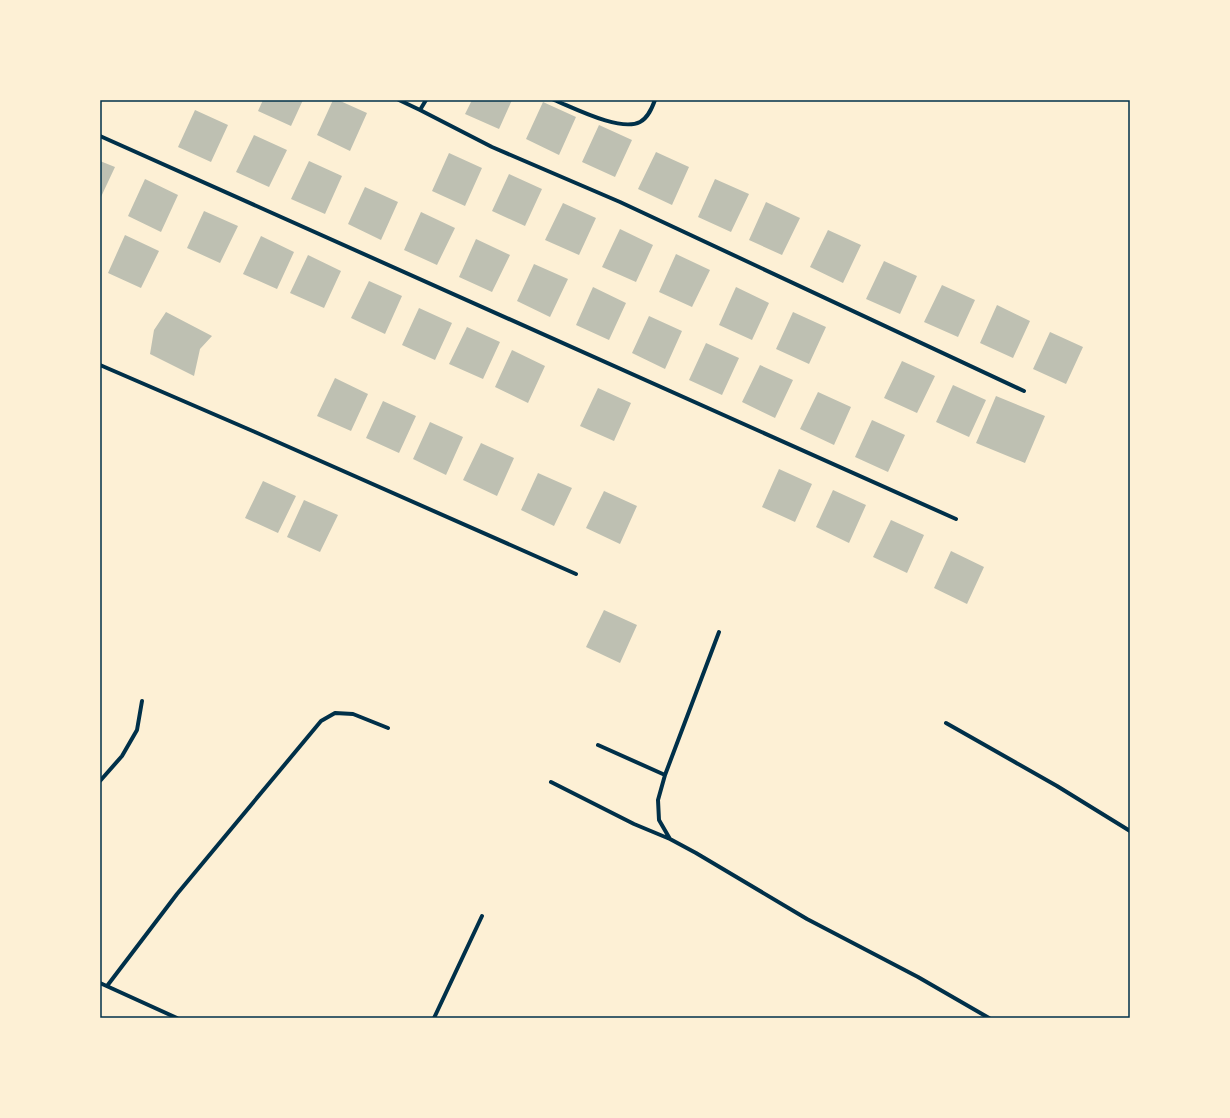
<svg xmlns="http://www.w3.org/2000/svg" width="1230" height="1118" font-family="'Noto Sans',sans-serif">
<rect width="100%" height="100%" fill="#fdf0d5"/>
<path fill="#bec0b2" d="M263 100H303L291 126 258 111Z
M333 100H338L367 113 350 151 317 135Z
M472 100H512L499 129 465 114Z
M543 102 576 117 559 155 526 139Z
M195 110 228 125 211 162 178 147Z
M599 125 632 140 615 177 582 162Z
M254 135 287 150 269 187 236 172Z
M656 152 689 167 672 205 638 189Z
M449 153 482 168 465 206 432 191Z
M100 161 115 167 100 199Z
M309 161 342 176 325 214 291 199Z
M509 174 542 189 525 226 492 211Z
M145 179 178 195 161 232 128 216Z
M715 179 749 194 731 232 698 217Z
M365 187 398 202 381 240 348 224Z
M766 202 800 218 782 255 749 240Z
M563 203 596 218 579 255 545 240Z
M204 211 238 226 220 263 187 248Z
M421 212 455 228 437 265 404 250Z
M620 229 653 245 636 282 602 267Z
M828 230 861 245 843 283 810 267Z
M125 235 159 251 141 288 108 273Z
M261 236 294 252 277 289 243 274Z
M476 239 510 255 492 292 459 277Z
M676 254 710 270 692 307 659 292Z
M308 255 341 271 324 308 290 293Z
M884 261 917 276 900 314 866 299Z
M534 264 568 279 550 317 517 301Z
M369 281 402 296 385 334 351 318Z
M942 285 975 300 958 337 924 322Z
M593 287 626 303 609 340 576 325Z
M736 287 769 303 752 340 719 325Z
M997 305 1030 321 1013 358 980 343Z
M419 308 452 323 435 360 402 345Z
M166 312 212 336 200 349 194 376 150 354 154 330Z
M793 312 826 327 809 364 776 349Z
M649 316 682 331 665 369 632 353Z
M467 327 500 342 483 379 449 364Z
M1050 332 1083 347 1066 384 1033 369Z
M706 343 739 358 722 395 689 380Z
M512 350 545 366 528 403 495 387Z
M902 361 935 376 917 413 884 398Z
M760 365 793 380 775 418 742 402Z
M335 378 368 394 351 431 317 416Z
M953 385 986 400 969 437 936 422Z
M598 388 631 403 614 441 580 426Z
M818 392 851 407 834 445 800 429Z
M996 396 1045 416 1025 463 976 443Z
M383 401 416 416 399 453 366 438Z
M872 420 905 435 888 472 855 457Z
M430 422 463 437 446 475 413 459Z
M481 443 514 458 497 496 463 480Z
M779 469 812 484 795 522 762 507Z
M538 473 572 488 554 526 521 510Z
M263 481 296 496 278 533 245 518Z
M833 490 866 505 849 543 816 527Z
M604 491 637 506 620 544 586 528Z
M304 500 338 515 320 552 287 537Z
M891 520 924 535 907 573 873 557Z
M951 551 984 567 967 604 934 588Z
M604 610 637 625 620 663 586 647Z"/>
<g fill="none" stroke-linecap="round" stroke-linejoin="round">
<path stroke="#003049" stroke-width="4" d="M399 100 420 110 492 147 620 202 1024 391
M554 100C574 108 620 132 640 122 648 118 652 108 655 100
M420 110 426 100
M100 136 956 519
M100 365 255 432 576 574
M719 632 665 775 658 800 659 820 670 839 696 853 807 919 918 977 989 1018
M946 723 1057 786 1130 831
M598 745 665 775
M100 781 122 756 137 730 142 701
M551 782 634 824 670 839
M100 983 177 1018
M107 986 177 894 321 721 335 713 353 714 388 728
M434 1018 482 916"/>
</g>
<rect width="1230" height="1118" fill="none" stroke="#fdf0d5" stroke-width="202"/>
<rect x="101" y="101" width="1028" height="916" fill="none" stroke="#003049" stroke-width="1.5"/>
</svg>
